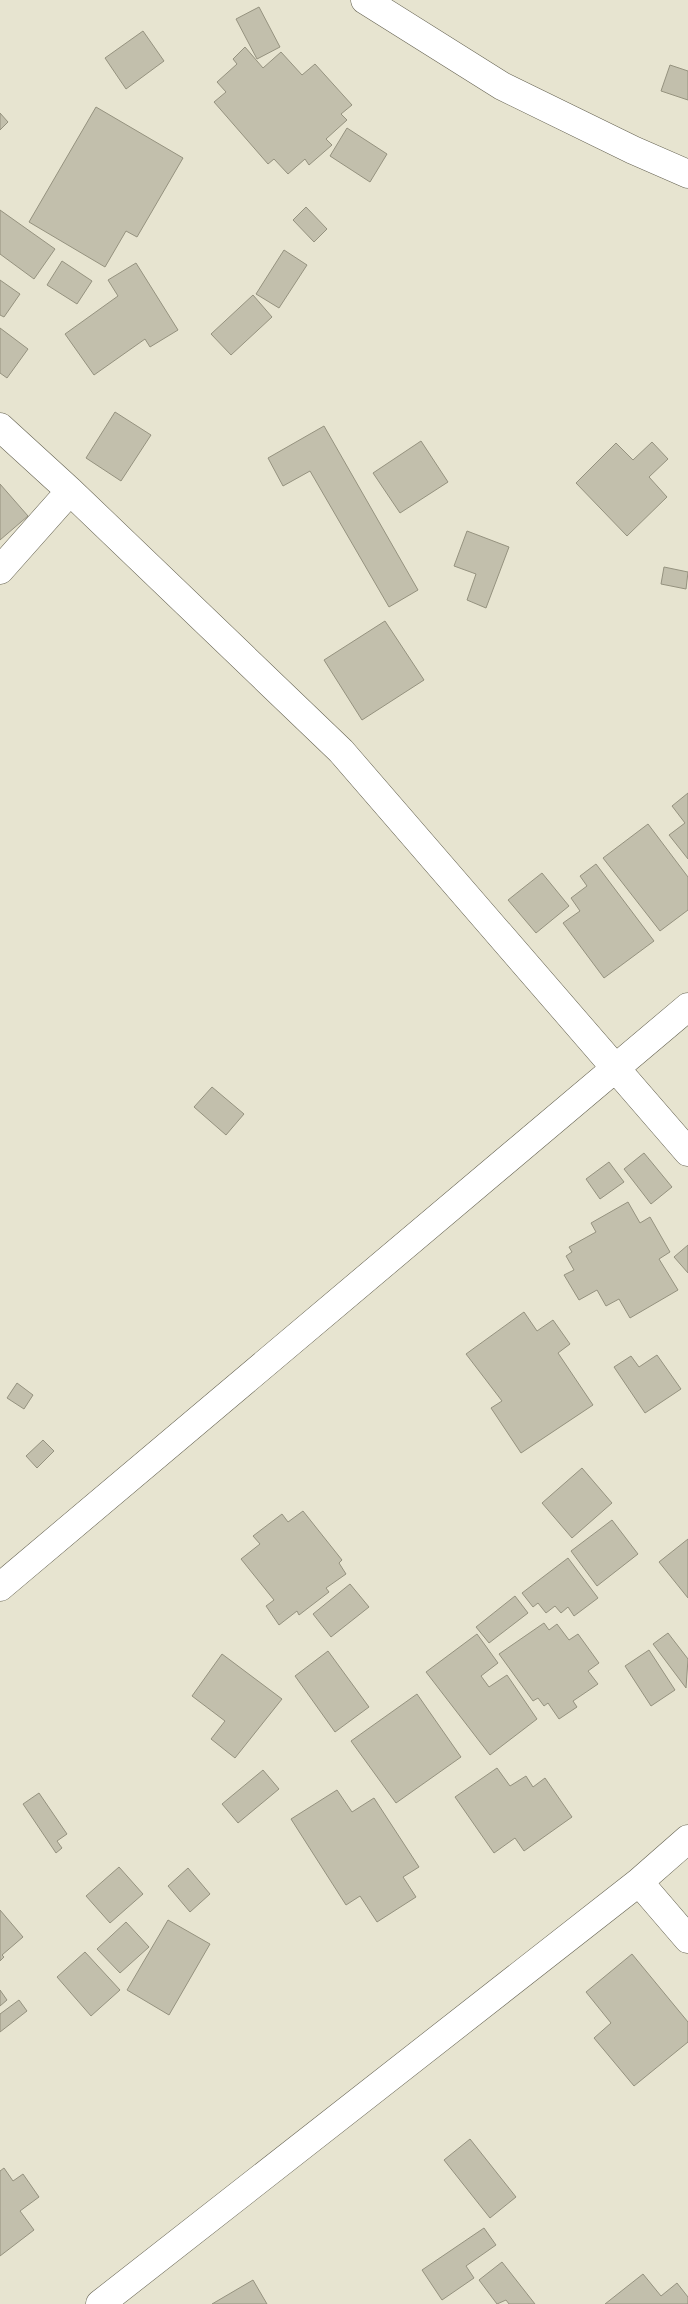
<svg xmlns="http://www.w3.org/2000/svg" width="688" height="2304" font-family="'IBM Plex Sans',sans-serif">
<rect width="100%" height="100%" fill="#e7e4d0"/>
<path fill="#c2bfac" stroke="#95927f" d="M259 7 280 47 257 59 236 19Z
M143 31 164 61 126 89 105 58Z
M245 47 263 68 281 52 302 75 315 64 352 105 341 114 347 120 326 139 332 145 309 165 305 159 288 174 274 159 268 164 214 102 226 92 217 82 237 64 233 59Z
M670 65 688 71V100L661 91Z
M96 107 183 158 137 237 126 231 105 267 29 222Z
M0 113 8 122 0 130Z
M347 128 387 154 370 182 330 156Z
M306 207 327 229 314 242 293 220Z
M0 210 55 249 34 279 0 254Z
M284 250 307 265 279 308 256 294Z
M62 261 92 281 77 304 47 285Z
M136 263 178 330 150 347 145 339 94 375 65 334 118 296 108 280Z
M0 280 20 294 4 317 0 315Z
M253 295 272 317 231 355 211 334Z
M0 328 28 349 7 378 0 373Z
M115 412 151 435 121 481 86 458Z
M324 426 418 590 389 607 310 471 283 486 268 458Z
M421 441 448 482 400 513 373 473Z
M652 442 668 459 649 477 667 497 627 536 576 483 616 443 633 460Z
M0 484 28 516 0 540Z
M467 531 509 547 486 608 467 600 476 574 454 566Z
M664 567 688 572 686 589 661 584Z
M385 621 424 680 362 720 324 660Z
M688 793V859L669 835 685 823 672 806Z
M648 824 688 877V910L660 931 603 858Z
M596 864 654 941 604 978 563 923 580 911 571 898 587 886 580 876Z
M542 873 569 906 536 933 508 900Z
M212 1087 244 1114 226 1135 194 1107Z
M644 1153 672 1187 651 1204 624 1169Z
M609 1162 624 1182 600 1199 586 1179Z
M628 1202 640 1223 650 1217 670 1252 659 1259 678 1290 630 1318 619 1299 606 1306 597 1290 579 1300 564 1275 574 1270 566 1256 572 1252 569 1247 596 1232 591 1223Z
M688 1245V1273L674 1257Z
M524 1312 537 1331 553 1320 570 1344 558 1353 593 1405 521 1453 491 1408 502 1401 466 1354Z
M657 1355 681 1389 645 1413 614 1367 631 1356 639 1367Z
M17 1383 33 1395 24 1409 7 1398Z
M43 1440 54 1451 37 1468 26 1456Z
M582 1468 612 1503 572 1538 542 1503Z
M303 1511 342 1560 339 1563 346 1574 326 1588 329 1592 299 1615 297 1611 279 1625 266 1606 274 1600 241 1559 260 1544 253 1536 282 1514 288 1522Z
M612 1520 638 1554 597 1586 571 1551Z
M688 1539V1598L659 1562Z
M568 1558 598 1598 574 1616 568 1607 561 1613 555 1606 546 1613 538 1603 533 1607 522 1593Z
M350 1584 369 1607 331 1637 313 1614Z
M515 1596 528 1613 489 1643 476 1627Z
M544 1623 549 1630 557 1624 569 1640 578 1634 599 1663 588 1671 598 1684 573 1701 577 1707 559 1719 548 1703 544 1706 538 1698 533 1701 499 1654Z
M668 1633 688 1659 686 1688 653 1644Z
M477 1634 498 1663 481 1676 489 1687 507 1675 537 1719 490 1755 426 1672Z
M649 1650 675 1690 651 1706 625 1666Z
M328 1651 369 1707 335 1732 295 1676Z
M222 1654 282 1699 235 1758 211 1739 225 1721 192 1696Z
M417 1694 461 1757 396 1803 351 1741Z
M497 1768 510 1786 526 1776 533 1787 545 1778 572 1817 524 1851 515 1838 494 1853 455 1797Z
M263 1770 279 1789 238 1823 222 1804Z
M337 1790 352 1812 374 1798 419 1867 403 1877 416 1897 377 1922 360 1896 346 1905 291 1819Z
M39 1793 67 1834 57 1841 62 1848 56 1853 23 1804Z
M119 1867 143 1894 110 1923 86 1896Z
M188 1868 210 1894 190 1912 168 1886Z
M0 1910 23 1937 2 1955 4 1957 0 1961Z
M168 1920 210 1944 169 2015 127 1990Z
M126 1922 149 1947 120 1973 97 1949Z
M85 1952 120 1990 91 2016 57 1977Z
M632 1954 688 2022V2042L634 2086 594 2038 611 2023 586 1992Z
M0 1990 7 2000 0 2006Z
M19 2000 27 2011 0 2032V2014Z
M470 2139 516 2197 490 2218 444 2160Z
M4 2168 13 2181 23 2174 39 2197 20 2211 34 2230 0 2256V2171Z
M484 2228 496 2245 466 2266 474 2278 442 2300 422 2270Z
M502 2262 535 2304H509L506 2300 497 2304 479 2280Z
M643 2274 661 2296 677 2283 688 2297V2304H605Z
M253 2280 267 2304H212Z"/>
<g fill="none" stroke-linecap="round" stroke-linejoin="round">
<defs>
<path id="minor" d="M365 0 502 86 633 150 688 174
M0 427 70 491 341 751 688 1152
M0 570 70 491
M0 1587 688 1007
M639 1882 688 1939
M100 2304 639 1882 688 1839"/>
</defs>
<use href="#minor" stroke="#646150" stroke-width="29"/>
<use href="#minor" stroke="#fff" stroke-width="28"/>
</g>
</svg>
